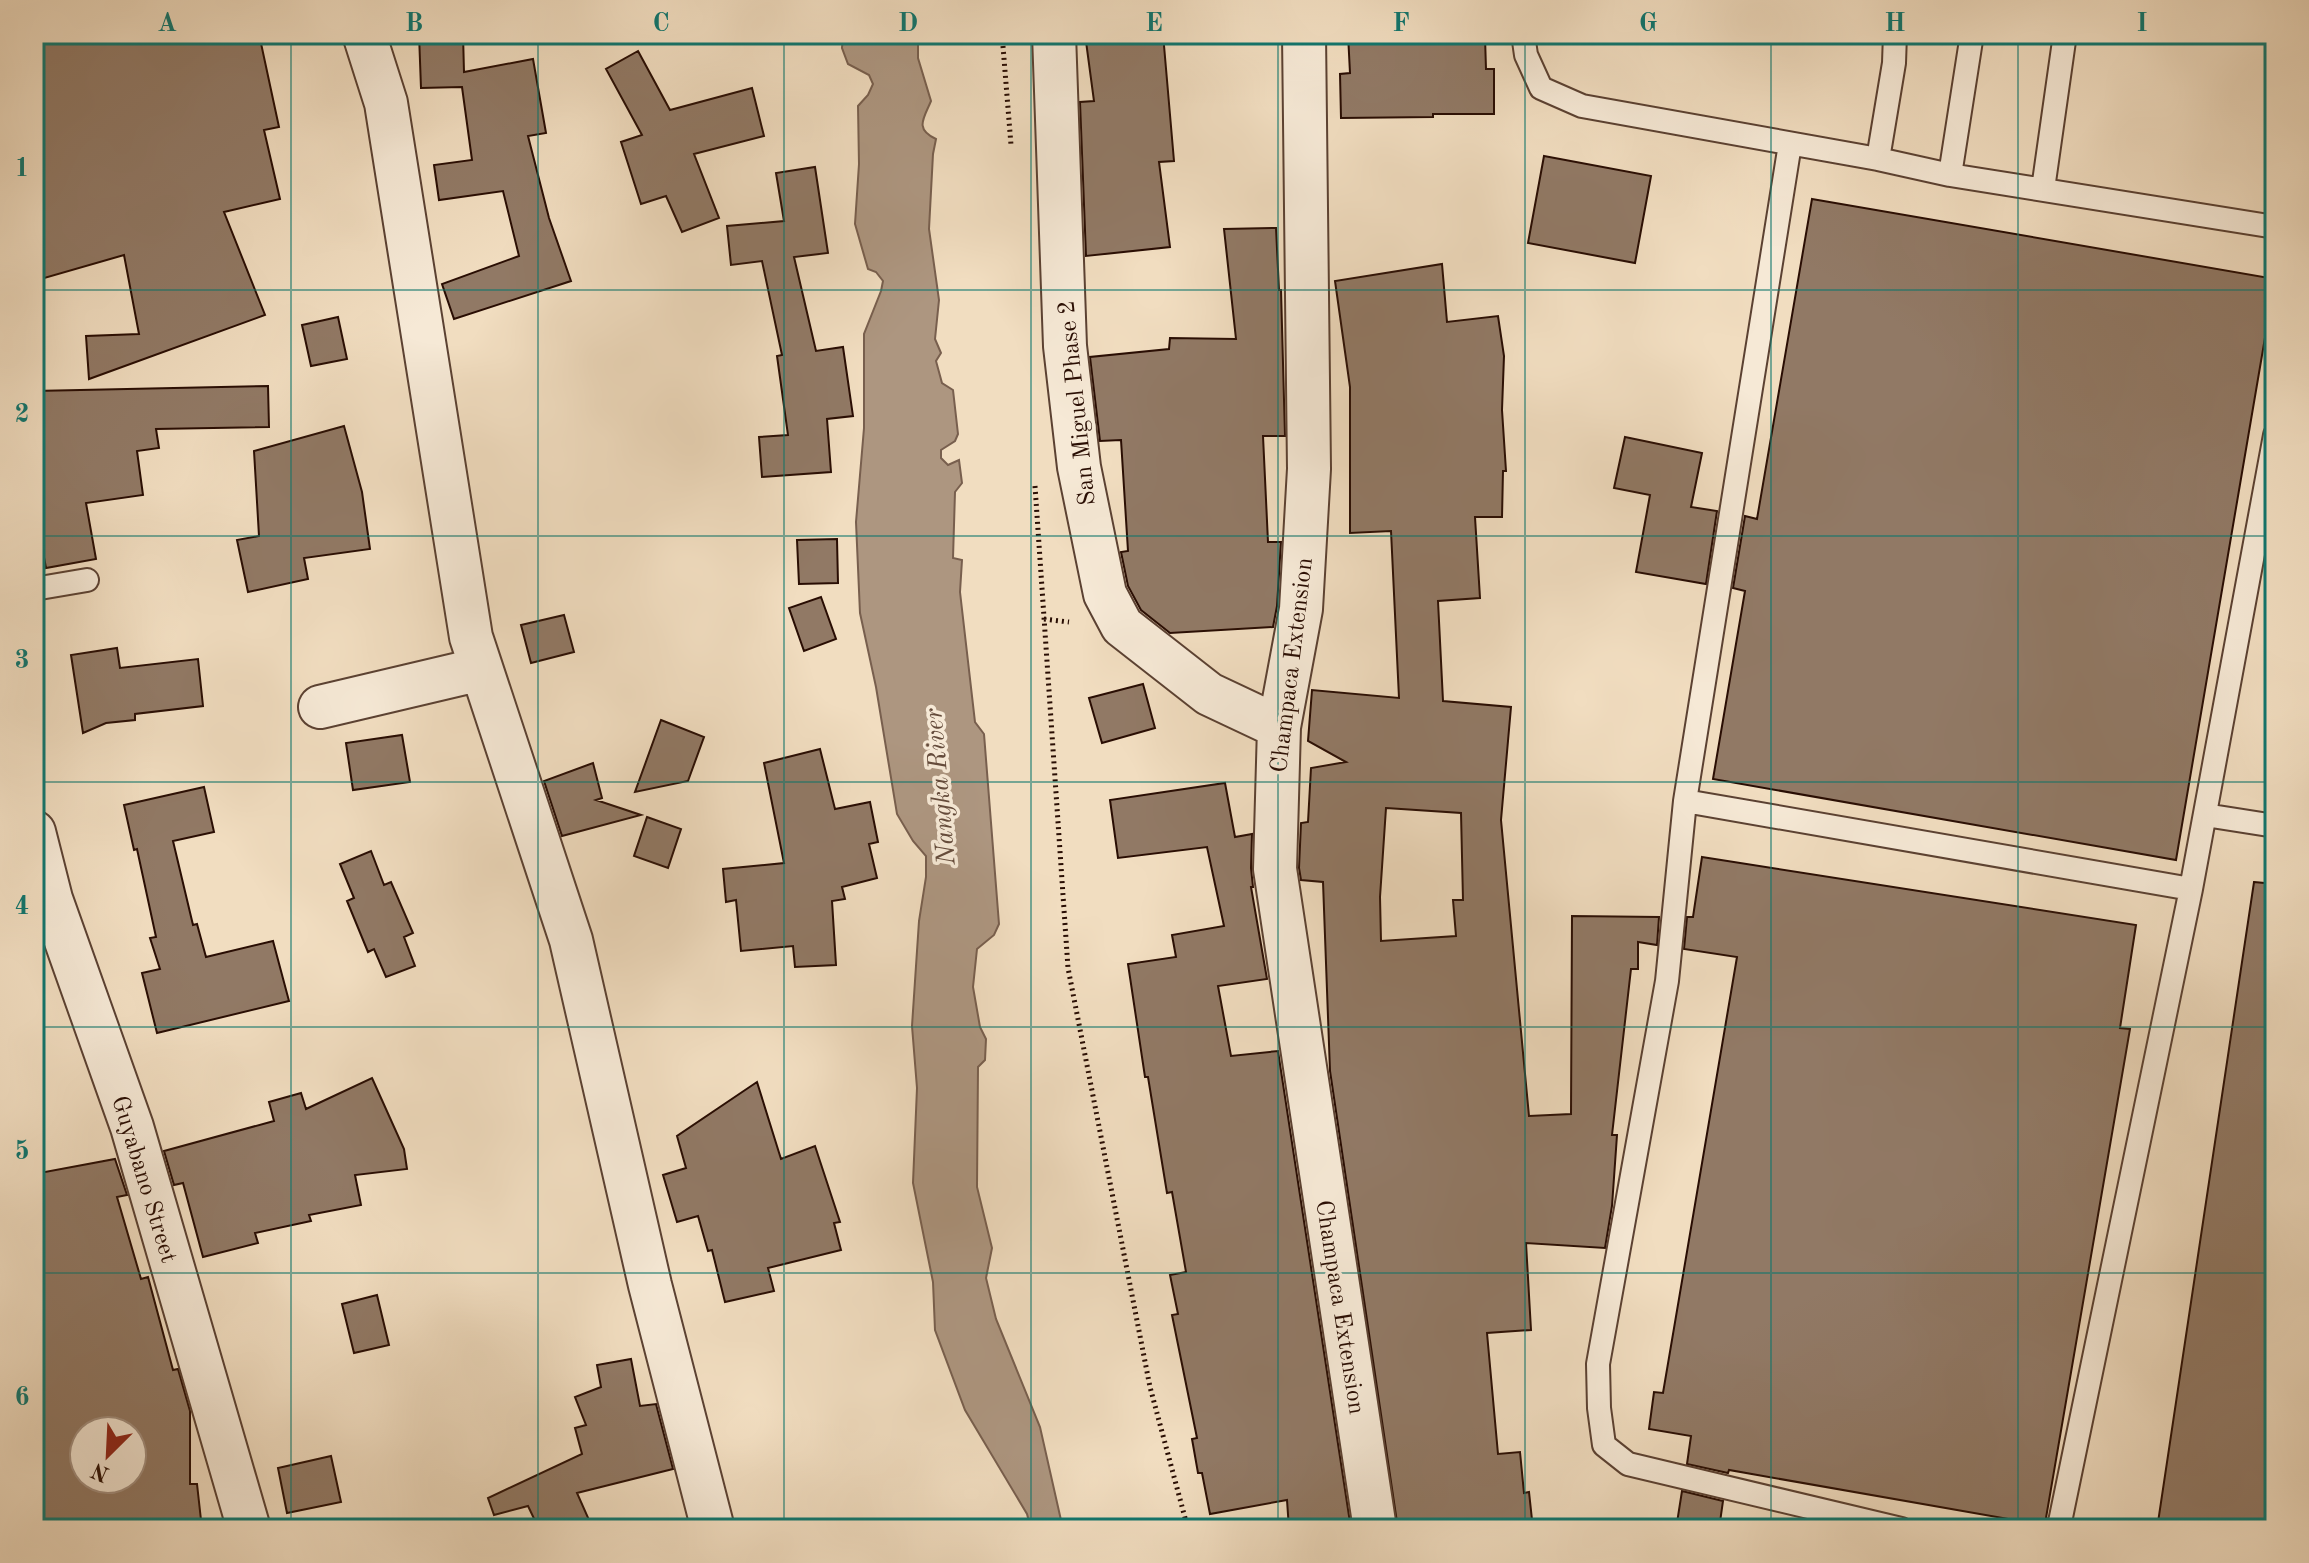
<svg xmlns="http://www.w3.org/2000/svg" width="2309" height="1563" font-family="'Old Standard TT',serif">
<rect width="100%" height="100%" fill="#f1ddc0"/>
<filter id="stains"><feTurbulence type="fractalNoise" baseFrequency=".0025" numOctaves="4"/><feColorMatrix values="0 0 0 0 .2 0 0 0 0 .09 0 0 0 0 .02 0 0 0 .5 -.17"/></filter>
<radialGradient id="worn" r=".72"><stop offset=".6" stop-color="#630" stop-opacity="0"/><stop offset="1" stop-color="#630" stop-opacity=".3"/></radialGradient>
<path fill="#ad9680" stroke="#785f4e" stroke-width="2" d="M843 34H918V58L931 101C924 118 914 129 936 139L933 154 929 229 939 300 935 339 941 353 936 361 942 383 953 390 958 434 955 441 941 450V458L948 465 959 460 962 483 955 492 953 558 962 560 960 592 975 722 984 734 999 924 994 935 977 949 973 987 980 1027 986 1039 985 1060 978 1067 977 1187 992 1248 986 1278 996 1319 1040 1427 1063 1529H1031L1027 1514 965 1410 935 1330 933 1282 913 1183 917 1088 912 1026 919 921 926 877V856L913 841 897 814 876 687 860 613 856 522 864 428V334L881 291 883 281 876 272 868 269 855 224 859 164 858 106 868 95 873 84 869 75 848 64 842 48Z"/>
<path fill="#917965" stroke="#290d03" stroke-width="2" fill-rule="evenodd" d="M34 34H259L279 127 264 130 280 199 224 212 265 315 89 379 86 336 139 334 124 255 34 281Z
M419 34H463L464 72 533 59 546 133 528 136 549 218 571 281 454 319 442 284 519 256 503 191 439 200 434 165 472 160 462 87 421 88Z
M1085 34H1163L1174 161 1159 162 1170 247 1086 256 1080 102 1094 101Z
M1348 34H1442L1446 38 1485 37 1486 69H1494V114H1433V117L1341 118 1340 74 1350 73Z
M638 51 670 110 752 88 764 136 694 154 719 218 682 232 666 196 641 204 621 142 642 135 606 69Z
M1544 156 1651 176 1635 263 1528 243Z
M815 167 828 253 794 257 816 351 843 347 853 416 827 419 831 472 762 477 759 437 788 435 777 356 782 355 762 261 731 265 727 226 784 221 776 173Z
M1812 199 2275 279 2176 860 1713 779 1745 591 1733 588 1745 516 1757 519Z
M1276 228 1279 290H1281L1285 436H1263L1268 542H1281L1277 606 1273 627 1170 633 1141 610 1128 586 1121 552 1128 551 1121 440 1100 441 1090 357 1169 349 1170 338 1236 339 1224 229Z
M1442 264 1447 322 1498 316 1504 356 1502 410 1506 471H1503L1502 517H1475L1480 598 1438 601 1443 701 1511 707 1501 820 1529 1116 1571 1114 1572 916 1659 917 1657 945 1638 942V969H1631L1612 1135H1617L1612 1206 1605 1248 1526 1243 1531 1330 1487 1333 1498 1454 1520 1452 1524 1493 1529 1492 1533 1529H1398L1330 1071 1323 882 1301 880 1299 868 1301 823 1308 822 1311 768 1346 762 1308 741 1312 690 1399 698 1391 531 1350 533V387L1335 281ZM1386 808 1461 813 1463 900H1453L1456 936 1381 941 1380 897Z
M338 317 347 359 311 366 302 325Z
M268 386 269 427 156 429 159 448 137 451 143 495 86 503 96 559 46 568 34 504V391Z
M344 426 362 492 370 549 304 558 308 579 248 592 237 540 259 536 254 451Z
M1625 437 1702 453 1691 507 1717 511 1706 584 1636 572 1650 495 1614 488Z
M837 539 838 583 799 584 797 540Z
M821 597 836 639 804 651 789 608Z
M564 615 574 652 531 663 521 625Z
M117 648 120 668 198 659 203 706 135 714V720L106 723 83 733 71 655Z
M1143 684 1155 728 1102 743 1089 698Z
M661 720 704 737 688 781 635 792Z
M402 735 410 782 353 790 346 743Z
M820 749 835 809 870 802 878 842 869 844 877 878 842 887 845 899 832 901 836 965 795 967 793 946 741 951 736 900 726 902 723 869 784 863 764 763Z
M593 763 602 798 596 800 641 815 562 836 544 781Z
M1225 783 1235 837 1252 834 1251 868 1253 887H1251L1267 979 1218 986 1231 1056 1278 1051 1351 1529H1289L1287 1500 1210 1514 1202 1473H1198L1192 1439 1197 1438 1172 1315 1178 1314 1170 1275 1186 1272 1172 1192 1167 1193 1148 1077H1145L1128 964 1176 957 1172 935 1224 926 1207 847 1118 858 1110 800Z
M204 787 214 832 173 841 193 925 197 924 206 957 273 941 289 1001 157 1033 142 973 160 969 150 938 156 937 137 849 134 850 124 805Z
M647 817 681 829 668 868 634 856Z
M371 851 384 885 391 882 413 933 404 937 415 966 386 977 374 949 368 952 347 901 354 898 340 864Z
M1702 857 2136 925 2120 1028 2130 1029 2046 1518 2042 1525 1729 1470 1728 1473 1687 1464 1691 1436 1649 1429 1654 1392 1663 1393 1737 957 1684 949 1687 917H1693Z
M2254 882 2275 884V1529H2157Z
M372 1078 404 1149 407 1169 355 1175 361 1205 309 1215 311 1221 255 1233 258 1243 203 1257 183 1183 174 1185 164 1151 274 1121 269 1102 301 1093 306 1109Z
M757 1082 781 1159 815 1146 840 1222 834 1223 841 1250 768 1268 774 1291 725 1302 712 1250 708 1251 698 1216 677 1222 663 1175 686 1168 677 1136Z
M115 1159 127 1195 117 1197 141 1279 148 1277 173 1370 178 1369 190 1411V1484H197L202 1529H34V1174ZM84 1431H132V1479H84Z
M377 1295 389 1345 354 1353 342 1304Z
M631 1359 640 1406 656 1404 673 1469 577 1493 593 1529H539L528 1506 494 1515 488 1498 582 1454 575 1428 586 1425 575 1397 601 1387 597 1365Z
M331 1456 341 1502 287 1513 278 1468Z
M1682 1491 1723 1501 1719 1529H1676Z"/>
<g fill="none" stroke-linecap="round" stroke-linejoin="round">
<defs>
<path id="lane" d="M1523 34 1526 55 1541 88 1582 106 1878 159 1950 175 2275 227
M1790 144 1685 801 1667 981 1598 1364 1599 1408 1604 1445 1628 1464 1901 1529
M1878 159 1894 63 1895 34
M1950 175 1972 34
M2043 189 2065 34
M34 589 87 580
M1685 801 2191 889
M2205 815 2275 826
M2055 1529 2060 1522 2191 889 2275 435"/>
<path id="street" d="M364 34 386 103 471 637 571 940 650 1285 713 1529
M1054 34 1065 346 1079 467 1105 594 1122 626 1209 694 1279 727
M1304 34 1309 469 1301 609 1279 727 1275 869 1375 1529
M320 707 481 669
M34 832 51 899 132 1127 249 1529"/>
</defs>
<use href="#lane" stroke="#5b4132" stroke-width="26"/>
<use href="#street" stroke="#5b4132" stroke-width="46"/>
<path stroke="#290d03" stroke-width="5" stroke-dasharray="2 4" stroke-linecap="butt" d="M1002 34 1011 145
M1035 486 1068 968 1150 1387 1188 1529
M1044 619 1069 622"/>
<use href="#lane" stroke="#f6e9d6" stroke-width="22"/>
<use href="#street" stroke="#f6e9d6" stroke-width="42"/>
</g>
<path fill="none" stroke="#0f766e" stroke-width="2" stroke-opacity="0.55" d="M291 34V1529M538 34V1529M784 34V1529M1031 34V1529M1278 34V1529M1525 34V1529M1771 34V1529M2018 34V1529M34 290H2275M34 536H2275M34 782H2275M34 1027H2275M34 1273H2275"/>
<g text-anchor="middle" stroke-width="7" stroke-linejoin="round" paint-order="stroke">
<g font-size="24" fill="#290d03" stroke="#f6e9d6">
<text transform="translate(1076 403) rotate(-96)" y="8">San Miguel Phase 2</text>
<text transform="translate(1291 665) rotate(-83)" y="8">Champaca Extension</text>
<text transform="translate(145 1179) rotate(73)" y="8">Guyabano Street</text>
<text transform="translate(1341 1307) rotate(81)" y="8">Champaca Extension</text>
</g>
<g font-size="26" font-style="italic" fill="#644b3b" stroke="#f6e9d6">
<text transform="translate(939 787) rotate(-95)" y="9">Nangka River</text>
</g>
</g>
<rect width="2309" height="1563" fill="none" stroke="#f1ddc0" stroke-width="88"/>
<g transform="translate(108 1455) rotate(204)"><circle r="38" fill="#f6e9d6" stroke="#a49182" stroke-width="2"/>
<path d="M0-6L14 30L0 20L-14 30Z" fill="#8f2418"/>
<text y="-12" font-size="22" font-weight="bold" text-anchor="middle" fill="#290d03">N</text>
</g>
<rect x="44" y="44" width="2221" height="1475" fill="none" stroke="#0f766e" stroke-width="3"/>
<g font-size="26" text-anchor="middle" font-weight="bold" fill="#0f766e">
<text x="167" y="31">A</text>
<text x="414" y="31">B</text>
<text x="661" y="31">C</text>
<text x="908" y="31">D</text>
<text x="1154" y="31">E</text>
<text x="1401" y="31">F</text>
<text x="1648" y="31">G</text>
<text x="1895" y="31">H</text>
<text x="2142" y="31">I</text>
<text x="22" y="176">1</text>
<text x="22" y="422">2</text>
<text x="22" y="668">3</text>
<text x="22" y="914">4</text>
<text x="22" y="1159">5</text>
<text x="22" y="1405">6</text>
</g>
<rect width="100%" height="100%" filter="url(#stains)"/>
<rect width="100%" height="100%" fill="url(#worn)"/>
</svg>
